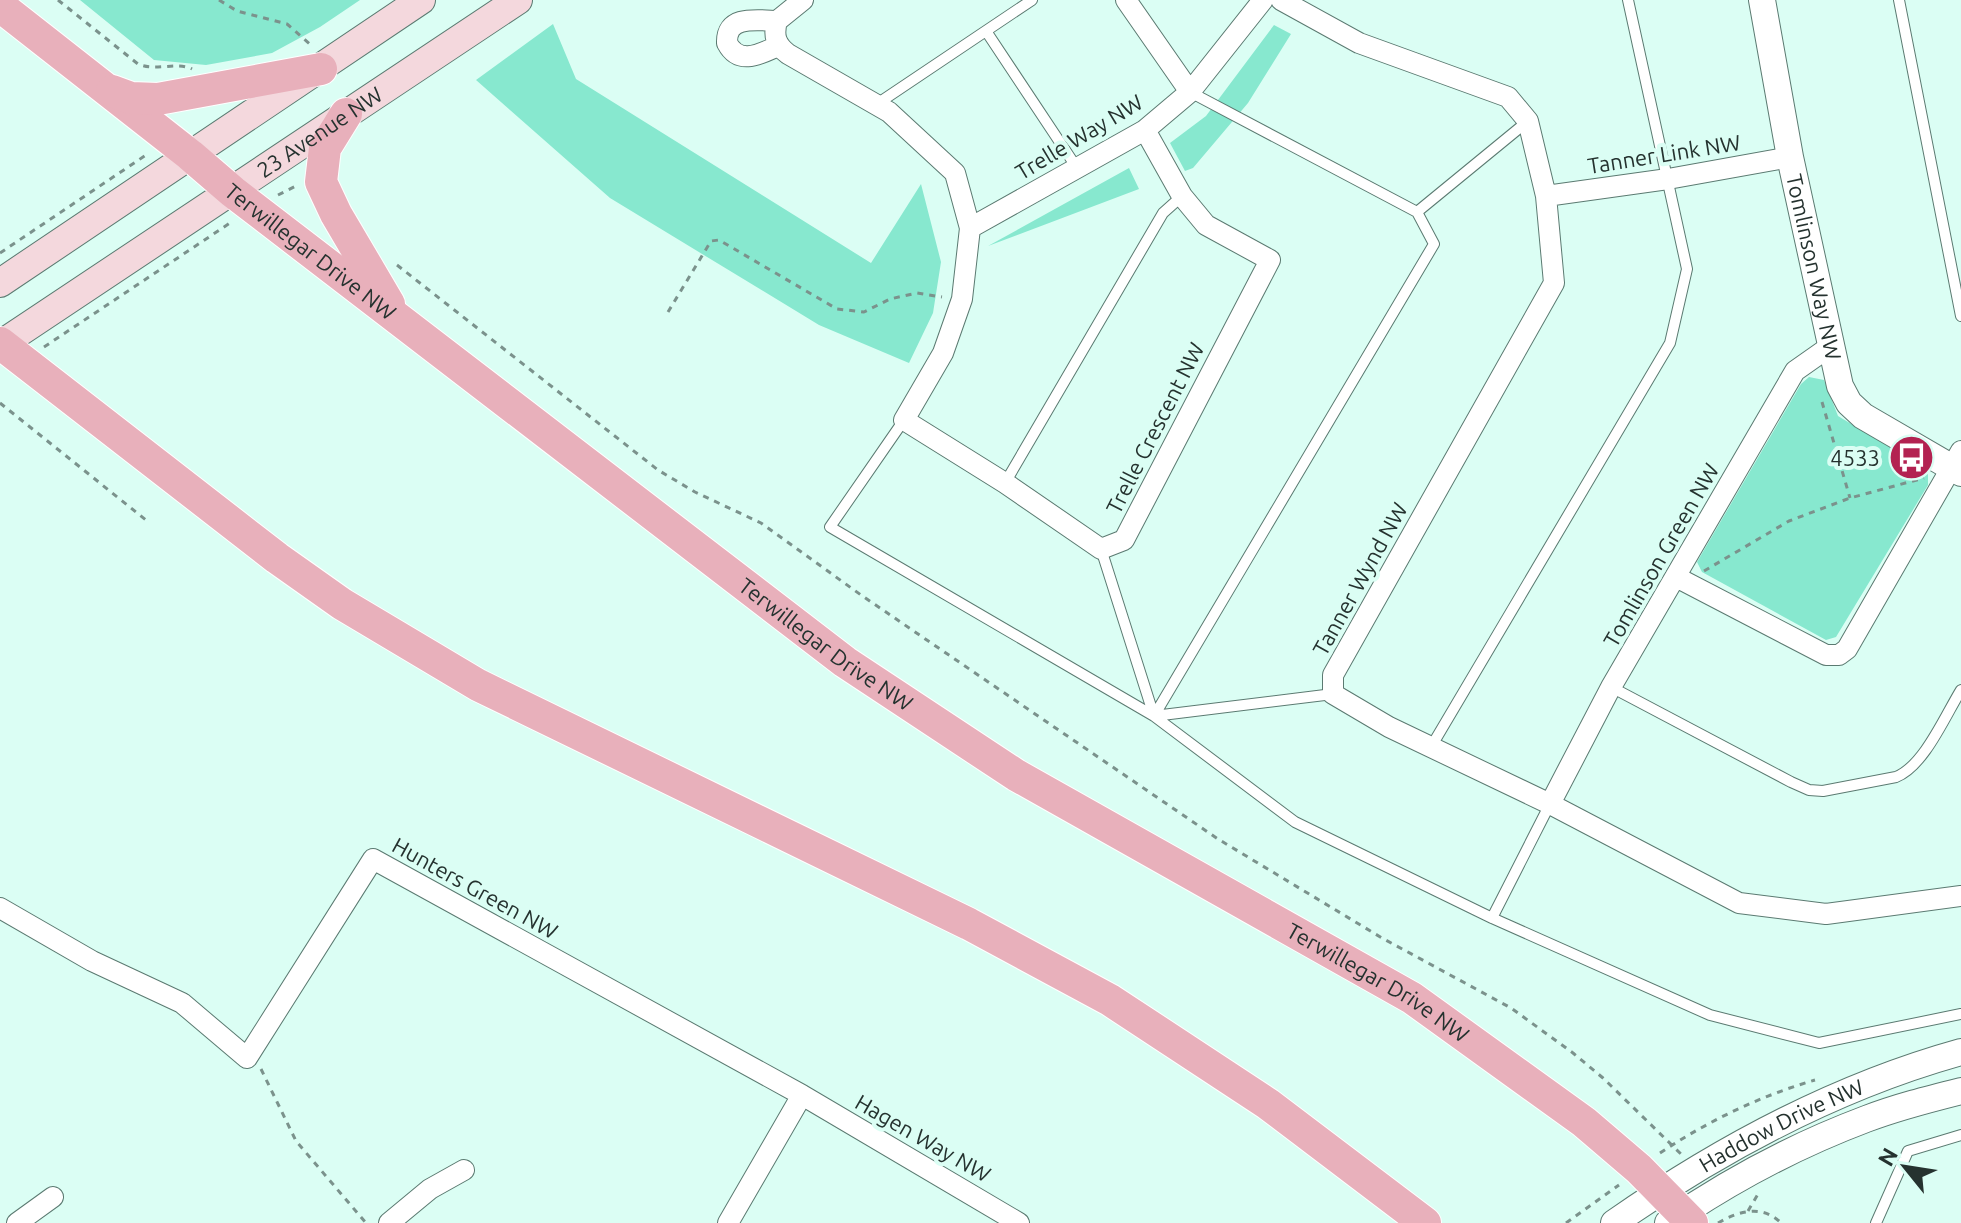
<svg xmlns="http://www.w3.org/2000/svg" width="1961" height="1223" font-family="Ubuntu,sans-serif">
<rect width="100%" height="100%" fill="#dbfef4"/>
<path fill="#87e8cf" d="M80 0H360L320 27 272 53 206 65 154 60Z
M553 24 576 79 871 263 921 184 941 262 933 313 909 363 819 325 610 198 476 80Z
M1274 25 1291 34 1248 103 1193 168 1185 171 1170 143 1206 116Z
M1129 168 1139 189 988 246Z
M1809 377 1824 380 1838 416 1928 470V485L1836 637 1826 640 1702 572 1697 562 1801 384Z"/>
<g fill="none" stroke-linecap="round" stroke-linejoin="round">
<defs>
<path id="service" d="M1899 0 1961 316
M986 31 1077 168
M1190 92 1417 212 1434 244 1154 716 1295 822 1492 918 1710 1015 1819 1043 1961 1014
M877 104 1032 0
M1417 212 1528 121
M904 420 830 527 1154 716 1333 694
M1005 483 1163 213 1182 196
M1101 549 1154 716
M1611 687 1791 782 1809 790 1823 791 1896 777C1924 766 1945 716 1961 690
M1431 747 1670 343 1687 269 1628 0
M1492 918 1550 804
M1876 1223 1908 1151 1961 1135"/>
<path id="minor" d="M803 0 777 21C773 36 776 45 788 54L889 112 955 173 970 228 962 299 943 353 904 420 1005 483 1101 549 1124 540 1270 260 1206 225 1182 196 1145 130
M1126 0 1190 92
M1281 0 1359 43 1508 97 1528 121 1546 196 1554 283 1333 675V694L1389 727 1550 804 1739 903 1826 914 1961 896
M777 21C756 20 726 15 727 43 739 66 760 54 778 46
M1546 196 1668 179 1790 157
M970 228 1145 130 1190 92 1263 0
M1676 577 1826 655H1839L1847 649 1961 451
M1550 804 1611 687 1795 371 1832 345
M0 908 92 961 182 1003 247 1058 373 859 802 1095 728 1223
M802 1095 1019 1223
M17 1223 53 1197
M389 1223 430 1189 464 1170"/>
<g id="tertiary">
<path id="s1" d="M1762 0 1790 157 1840 386 1849 403 1863 416 1961 473"/>
<path id="s2" d="M1614 1223C1720 1149 1835 1087 1961 1052"/>
<path d="M1668 1223C1729 1181 1797 1145 1866 1119 1897 1107 1929 1099 1961 1091"/>
</g>
<g id="secondary">
<path d="M0 283 421 0"/>
<path id="s3" d="M0 345 518 0"/>
</g>
<g id="primary">
<path id="s4" d="M0 6 190 155 233 192 845 662 1016 775 1412 998 1584 1122 1639 1169 1692 1223"/>
<path d="M112 91 131 98 158 99 321 69"/>
<path d="M346 114 325 148 321 182 336 214 389 304"/>
<path d="M0 343 277 558 342 604 478 685 969 924 1110 1000 1268 1104 1425 1223"/>
</g>
</defs>
<use href="#service" stroke="#5b7a71" stroke-width="12"/>
<use href="#minor" stroke="#5b7a71" stroke-width="22"/>
<use href="#tertiary" stroke="#5b7a71" stroke-width="28"/>
<use href="#secondary" stroke="#5b7a71" stroke-width="30"/>
<use href="#primary" stroke="#fff" stroke-width="34"/>
<path stroke="#7b928c" stroke-width="3" stroke-dasharray="6 6" stroke-linecap="butt" d="M58 0 138 64C156 72 176 61 192 69
M219 0 237 11 287 24 311 45
M278 195 296 186
M0 253 149 153
M397 265 658 470 695 492 761 523 861 595 1218 839 1382 938 1511 1008 1573 1053 1603 1078 1682 1155
M668 312 711 241 719 240 837 309 864 312 890 299 917 293 942 297
M44 347 230 223
M1822 402 1850 498
M0 403 146 520
M1704 571 1789 521 1850 498 1924 478
M261 1069 296 1141 366 1223
M1660 1153C1708 1121 1760 1096 1815 1080
M1748 1211 1758 1194
M1566 1223 1619 1185
M1718 1223C1739 1211 1762 1204 1781 1223"/>
<use href="#service" stroke="#fff" stroke-width="10"/>
<use href="#minor" stroke="#fff" stroke-width="20"/>
<use href="#tertiary" stroke="#fff" stroke-width="26"/>
<use href="#secondary" stroke="#f4d8dd" stroke-width="28"/>
<use href="#primary" stroke="#e8b0bb" stroke-width="32"/>
</g>
<defs>
<symbol id="bus-disc" viewBox="-11 -11 22 22"><circle r="9.5" fill="#b32251" stroke="#dbfef4"/><path d="M-5-6H5V4H4V6H2V4H-2V6H-4V4H-5ZM-3.5-4V0h7V-4ZM-3.5 1.2v1.5H-2V1.2ZM2 1.2v1.5H3.5V1.2Z" fill="#fff"/></symbol>
</defs>
<g fill-rule="evenodd">
<use href="#bus-disc" x="1886" y="432" width="51" height="51"/>
</g>
<g text-anchor="middle" stroke-width="8" stroke-linejoin="round" paint-order="stroke">
<g font-size="22" fill="#25322f" stroke="#dbfef4">
<text dy="8" stroke="none"><textPath href="#s3" startOffset="384">23 Avenue NW</textPath></text>
<text transform="translate(1079 137) rotate(-31)" y="8">Trelle Way NW</text>
<text transform="translate(1664 154) rotate(-9)" y="8">Tanner Link NW</text>
<text dy="8" stroke="none"><textPath href="#s4" startOffset="396">Terwillegar Drive NW</textPath></text>
<text dy="8" stroke="none"><textPath href="#s1" startOffset="272">Tomlinson Way NW</textPath></text>
<text transform="translate(1155 428) rotate(-63)" y="8">Trelle Crescent NW</text>
<text transform="translate(1661 555) rotate(-60)" y="8">Tomlinson Green NW</text>
<text transform="translate(1360 579) rotate(-61)" y="8">Tanner Wynd NW</text>
<text dy="8" stroke="none"><textPath href="#s4" startOffset="1044">Terwillegar Drive NW</textPath></text>
<text transform="translate(475 888) rotate(29)" y="8">Hunters Green NW</text>
<text dy="8" stroke="none"><textPath href="#s4" startOffset="1692">Terwillegar Drive NW</textPath></text>
<text dy="8" stroke="none"><textPath href="#s2" startOffset="194">Haddow Drive NW</textPath></text>
<text transform="translate(923 1138) rotate(30)" y="8">Hagen Way NW</text>
</g>
<g font-size="22" fill="#25322f" stroke="#dbfef4" text-anchor="end">
<text x="1880" y="466">4533</text>
</g>
</g>
<g transform="translate(1905 1167) rotate(300)" stroke="#dbfef4" stroke-width="6" paint-order="stroke">
<path d="M0-6L14 30L0 20L-14 30Z" fill="#25322f"/>
<text y="-12" font-size="22" font-weight="bold" text-anchor="middle" fill="#25322f">N</text>
</g>
</svg>
